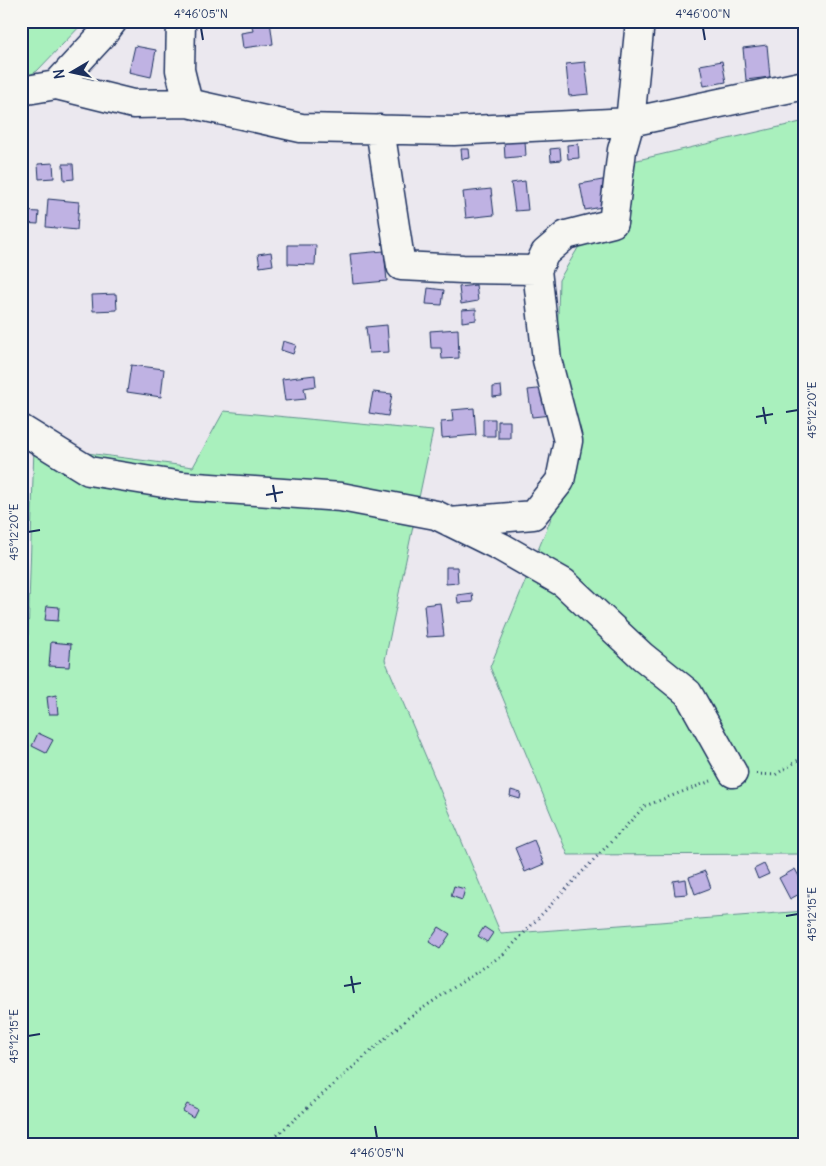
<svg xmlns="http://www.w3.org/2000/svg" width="826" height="1166" font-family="Delius,sans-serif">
<rect width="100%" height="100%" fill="#ebe8ef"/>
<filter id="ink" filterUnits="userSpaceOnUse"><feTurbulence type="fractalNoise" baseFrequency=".02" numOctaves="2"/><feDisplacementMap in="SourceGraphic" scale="10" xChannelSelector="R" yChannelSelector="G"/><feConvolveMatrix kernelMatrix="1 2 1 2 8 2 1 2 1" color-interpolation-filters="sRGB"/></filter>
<g filter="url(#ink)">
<path fill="#a9f0bd" stroke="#62908e" d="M21 21H85L37 71 21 80Z
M805 121V854L568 855 490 667 552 516 559 280 629 162Z
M224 411 433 431 385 660 501 934 805 911V1145H21V750L26 701 34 446 193 467Z"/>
<path fill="#bfb2e3" stroke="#1b2f5e" d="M251 21H270L273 44 243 48 241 33 253 31Z
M767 45 770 77 746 80 743 48Z
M135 46 156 50 151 77 129 72Z
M722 61 726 82 704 86 700 65Z
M585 62 589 94 569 96 566 64Z
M525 141 526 156 505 158 504 142Z
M578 144 579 158 568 159 567 145Z
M560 148 561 160 551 161 550 149Z
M461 149H469L470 158 462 159Z
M53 163 54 178 39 179 38 164Z
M63 164H73L74 179 64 180Z
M608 179 613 205 585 210 580 184Z
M525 181 528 210 515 211 511 183Z
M491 189 494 215 466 218 463 192Z
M48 199 79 202 77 230 46 227Z
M23 211 39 212 38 224 22 223Z
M288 245H316L315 265 288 264Z
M384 251 387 281 353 284 350 254Z
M271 252 273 265 260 267 258 254Z
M476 285 478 301 461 304 459 287Z
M428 288 444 290 442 305 426 304Z
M116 294 117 310 93 311 92 295Z
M476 309V320L462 322V310Z
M387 325 389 352 369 353 366 327Z
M458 329 459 358 442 359 441 348H431L430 331Z
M283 341 296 345 293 354 281 350Z
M131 365 164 369 161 397 127 392Z
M315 375 316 386 304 388 306 399 285 401 282 379Z
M501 386 502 396 493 397V387Z
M547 388 551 415 532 417 528 390Z
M373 392 392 394 388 416 369 413Z
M474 408 476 435 442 438 441 422 453 421 452 410Z
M483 419H495V436H483Z
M498 421H510V438H498Z
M446 567H457L458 583 446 584Z
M472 593 473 602 458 603 457 595Z
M440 603 444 636 427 637 424 605Z
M47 606 59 607 58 621 45 620Z
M51 642 71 644 69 667 49 666Z
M56 695 58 714H49L47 697Z
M38 733 53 740 46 753 32 746Z
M511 790 521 793 520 799 510 796Z
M534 840 544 864 525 872 515 848Z
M764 864 769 874 758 879 754 869Z
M795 869 805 887V891L790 899 779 878Z
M705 871 711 888 695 894 689 877Z
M686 879 688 894 675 895 673 881Z
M454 886 465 889 462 900 451 896Z
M439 927 450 934 440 949 429 942Z
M484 927 493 933 487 942 478 936Z
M187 1104 197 1109 193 1117 183 1111Z"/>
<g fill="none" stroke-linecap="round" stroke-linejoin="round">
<defs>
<path id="minor" d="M181 21 180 70 188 103
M56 85 103 34 113 21
M21 91 56 85 133 104 188 103 301 128 454 131 630 122 805 85
M380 129 401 266 463 269 537 270
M21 429 89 471 182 486 341 497 436 515 501 547 564 583 642 656 688 693 733 773
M450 522 533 515 560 481 568 441 547 360 537 270 545 253 566 235 613 223 622 150 630 122 640 21"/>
</defs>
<use href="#minor" stroke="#1b2f5e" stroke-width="31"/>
<path stroke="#1b2f5e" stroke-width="3" stroke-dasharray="1 4" stroke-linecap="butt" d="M756 774 775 775 805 756
M266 1145 408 1018 504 954 645 806 711 781"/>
<use href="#minor" stroke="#f6f6f2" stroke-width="28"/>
</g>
</g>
<path fill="none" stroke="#1b2f5e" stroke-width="2" d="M201 28 203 40M703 28 705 40M763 407 766 424M786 412 798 410M756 417 773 414M273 485 276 502M266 495 283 492M28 532 40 530M786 916 798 914M351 976 354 993M344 986 361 983M28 1036 40 1034M375 1126 377 1138"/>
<rect width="826" height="1166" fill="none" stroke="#f6f6f2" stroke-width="55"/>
<g transform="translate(72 72) rotate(261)" stroke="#f6f6f2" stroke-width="4" paint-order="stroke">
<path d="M0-4L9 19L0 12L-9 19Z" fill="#1b2f5e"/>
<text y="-8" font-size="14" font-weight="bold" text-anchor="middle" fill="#1b2f5e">N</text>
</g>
<rect x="28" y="28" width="770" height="1110" fill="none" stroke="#1b2f5e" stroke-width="2"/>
<g font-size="12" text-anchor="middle" fill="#1b2f5e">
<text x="201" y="18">4°46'05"N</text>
<text x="703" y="18">4°46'00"N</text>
<text transform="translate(812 410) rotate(-90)" y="4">45°12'20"E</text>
<text transform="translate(14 532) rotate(-90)" y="4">45°12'20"E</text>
<text transform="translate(812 914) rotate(-90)" y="4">45°12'15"E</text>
<text transform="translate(14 1036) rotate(-90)" y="4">45°12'15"E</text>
<text x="377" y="1157">4°46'05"N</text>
</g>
</svg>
